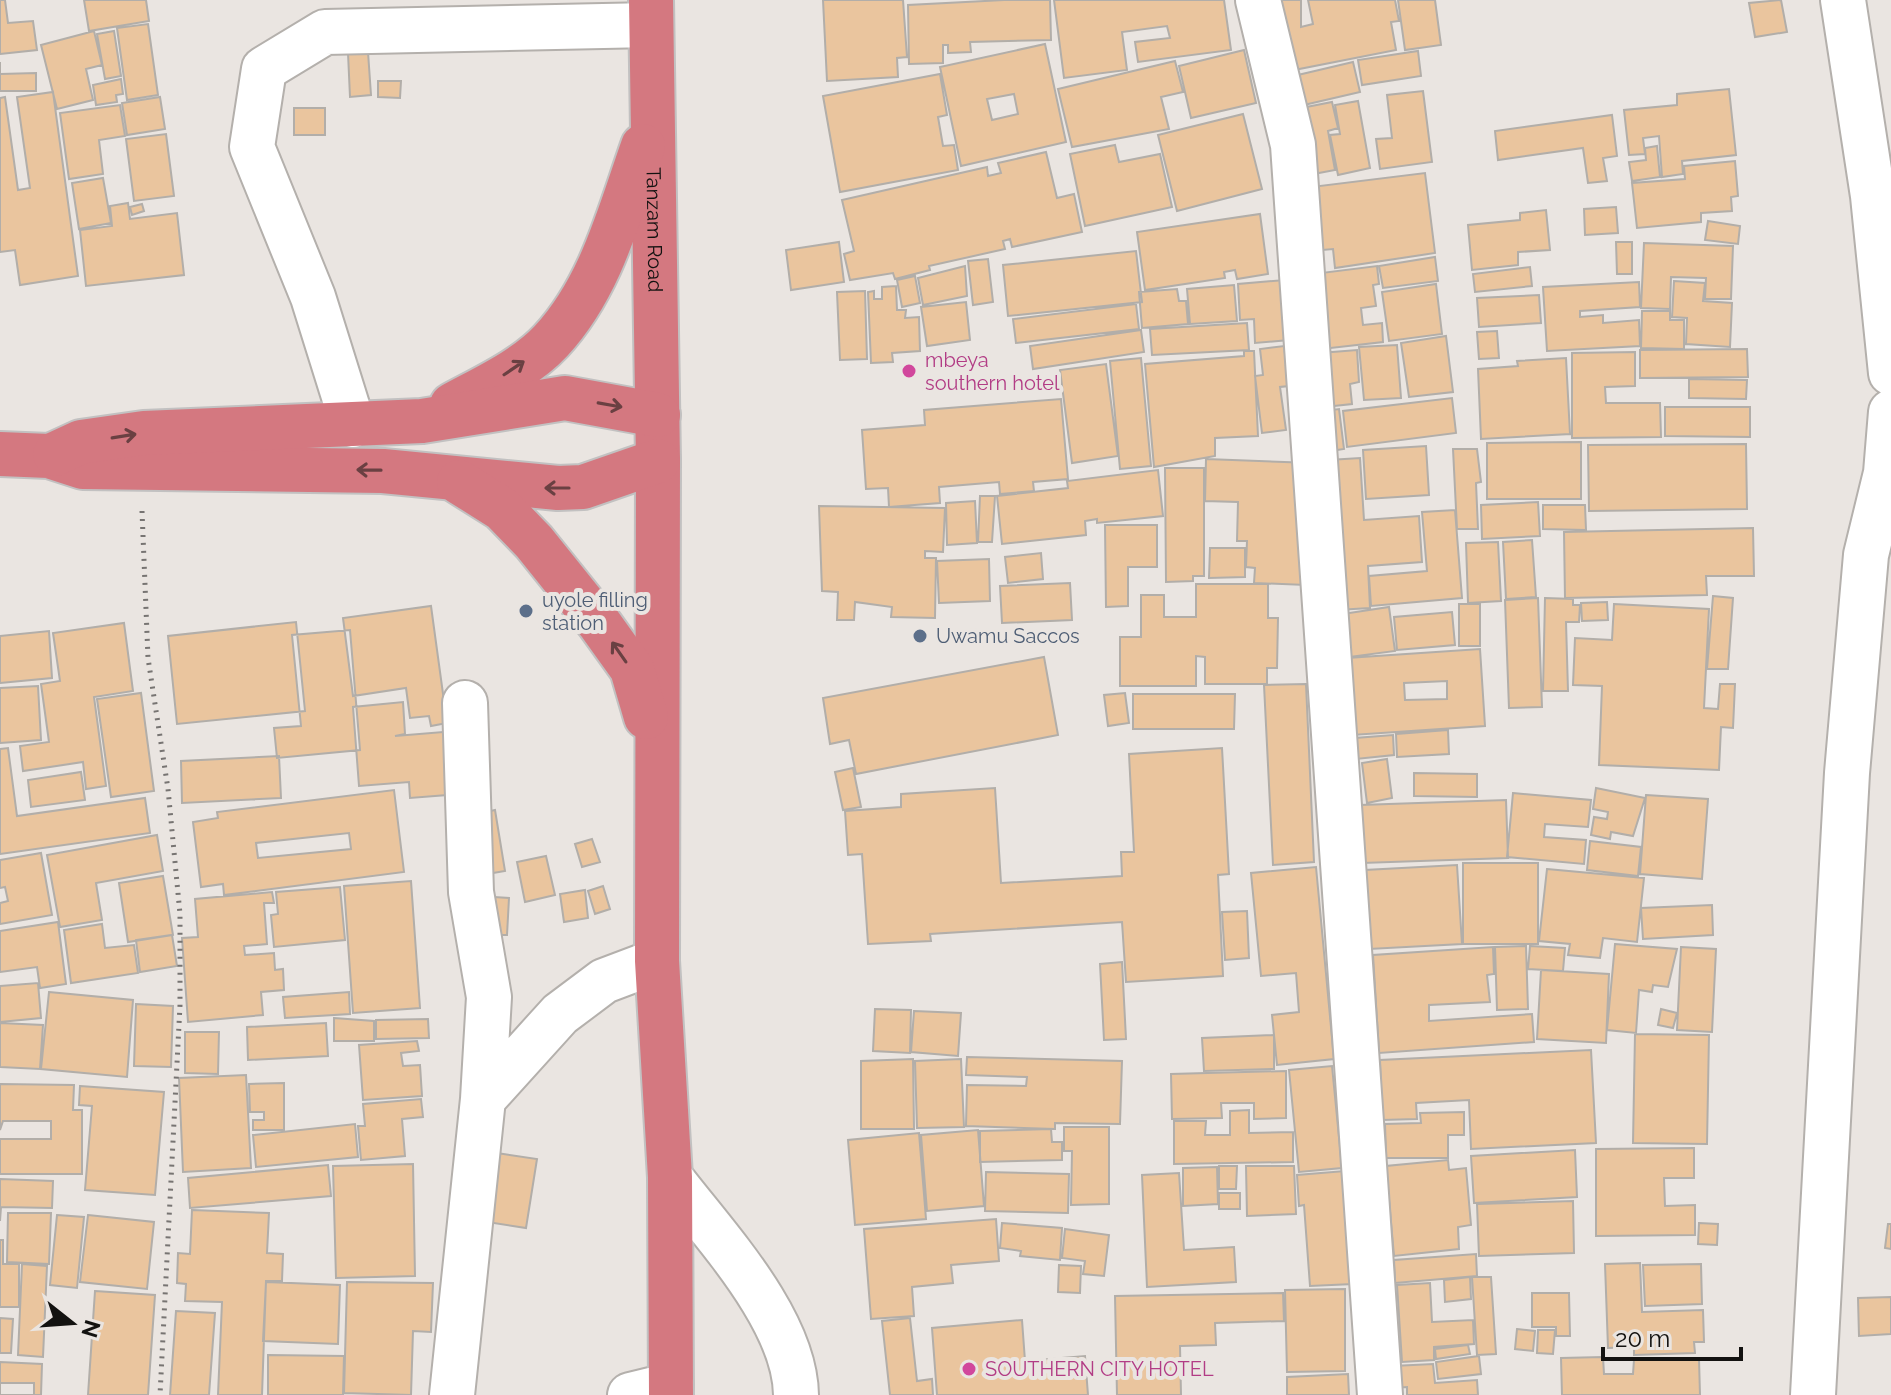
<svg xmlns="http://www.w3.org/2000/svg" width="1891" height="1395" font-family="Raleway,sans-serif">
<rect width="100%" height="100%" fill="#eae5e1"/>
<path fill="#eac59e" stroke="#b2aea9" stroke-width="2" fill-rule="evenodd" d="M0 0H5L8 23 33 21 37 50 0 54Z
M84 0H146L149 21 89 31Z
M823 0H903L907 57 897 58 898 77 827 81Z
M1004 0H1050L1051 40 970 42 971 52 948 53V45H943V63L909 64 908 5Z
M1054 0H1224L1231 50 1138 62 1135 42 1170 38 1167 26 1122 32 1127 70 1064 78Z
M1270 0H1301V27L1313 24 1308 0H1395L1399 21 1391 22 1396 50 1284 72Z
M1398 0H1435L1441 45 1405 50Z
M1781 0 1787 32 1755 37 1749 3Z
M148 24 158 95 127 100 117 28Z
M94 31 102 65 86 69 93 100 57 109 41 45Z
M114 31 121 76 105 79 97 34Z
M1045 44 1066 142 961 166 940 67ZM1014 94 1018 114 992 120 987 99Z
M1244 50 1256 103 1191 118 1179 66Z
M1418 51 1421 76 1362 85 1358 60Z
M368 52 371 95 350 97 348 53Z
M1175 61 1183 92 1161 97 1169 129 1072 147 1058 89Z
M0 62V74L36 73V91H0Z
M1353 62 1360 92 1291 108 1285 78Z
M940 74 947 115 938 117 943 146 954 145 958 170 840 192 823 96Z
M121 79 123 94 116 95 117 102 96 105 93 85Z
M378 81H401L400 98 378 97Z
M1729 89 1736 155 1682 161 1683 174 1662 177 1659 136 1643 138 1645 154 1629 155 1624 110 1677 105V94Z
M1423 91 1432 162 1380 169 1376 139 1392 138 1387 95Z
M53 92 78 276 20 285 15 250 0 252V98L5 97 18 190 30 188 17 97Z
M160 97 165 129 127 135 122 103Z
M1358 101 1370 168 1338 175 1330 135 1340 134 1335 105Z
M1332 102 1338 128 1328 131 1335 170 1303 176 1291 110Z
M120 105 125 136 99 140 103 174 69 179 60 113Z
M294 108H325V135H294Z
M1243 114 1262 189 1177 211 1158 135Z
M1612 115 1617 156 1603 158 1607 181 1588 183 1583 148 1498 160 1495 131Z
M166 134 174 196 134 201 126 139Z
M1115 145 1119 162 1160 154 1172 207 1085 226 1070 154Z
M1657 146 1660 177 1632 181 1629 162 1646 160 1645 148Z
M1046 152 1057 198 1074 194 1082 232 1012 247 1010 239 1003 241 1005 249 929 266 930 270 895 279 893 273 850 280 844 254 854 251 842 200 987 167 988 176 1001 173 998 163Z
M1735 161 1738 196 1731 197 1732 211 1701 213V222L1637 228 1632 183 1685 179 1684 166Z
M1425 173 1435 253 1335 268 1333 249 1311 251 1303 188Z
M103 178 111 223 79 229 72 183Z
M128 203 130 219 177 213 184 275 86 286 80 230 112 226 110 206Z
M142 204 144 211 132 215 130 207Z
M1616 207 1618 233 1585 235 1584 209Z
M1546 210 1550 250 1518 252V265L1472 270 1468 225 1520 220V213Z
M1260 214 1268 274 1237 279 1235 270 1224 272 1225 278 1145 290 1137 232Z
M1708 221 1740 226 1738 244 1705 240Z
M839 242 844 282 791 290 786 250Z
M1616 242H1632V274H1617Z
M1644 243 1733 246 1731 299H1705L1706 278 1671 277 1670 309 1641 308Z
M1136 251 1142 302 1008 316 1003 265Z
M1435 257 1438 281 1383 288 1379 266Z
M988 259 993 302 973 305 968 261Z
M965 266 967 296 923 305 918 278Z
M1377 266 1379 284 1373 285 1376 306 1361 308 1363 325 1382 323 1383 342 1322 349 1313 274Z
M1530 267 1532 286 1475 292 1473 274Z
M915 276 920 303 902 307 897 280Z
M1285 280 1289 340 1255 343 1254 319 1240 320 1238 284Z
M1674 281 1705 283 1703 301 1732 303 1730 347 1686 344 1687 318 1672 317Z
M1639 282 1640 307 1580 311V317L1603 315V323L1639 320 1640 346 1547 351 1543 287Z
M1436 284 1442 334 1389 341 1382 292Z
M1234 285 1237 321 1190 324 1187 289Z
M896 286 897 310H906L905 318 919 317 920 351 892 353 893 362 871 363 868 292 874 291V299H882V287Z
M1177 289 1179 301H1186L1188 324 1142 328 1139 292Z
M865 291 867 359 840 360 837 292Z
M1539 295 1541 323 1479 327 1477 298Z
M966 302 970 340 927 346 921 307Z
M1136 304 1139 329 1016 343 1013 319Z
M1642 311H1670V320H1684V349L1641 348Z
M1247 323 1249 350 1152 355 1150 329Z
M1141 330 1144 352 1033 369 1030 346Z
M1497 331 1499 358 1479 359 1477 332Z
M1446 336 1453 392 1409 397 1401 343Z
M1397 345 1401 398 1364 400 1359 347Z
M1284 346 1289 386 1280 387 1286 430 1262 433 1255 376 1263 375 1260 349Z
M1747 349 1748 377 1640 378V350Z
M1357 350 1359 382 1350 384 1352 404 1325 407 1320 353Z
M1244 351H1254L1258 436 1215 438V456L1154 467 1145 364 1244 356Z
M1635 352V386L1605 387 1606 403H1660L1661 437 1572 438V353Z
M1141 358 1151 466 1120 469 1110 361Z
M1566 358 1570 434 1481 439 1478 369 1518 366 1517 361Z
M1106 364 1118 456 1072 463 1060 370Z
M1689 379 1747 380 1746 399 1689 398Z
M1452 398 1456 433 1347 447 1343 411Z
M1061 399 1068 479 1033 482 1034 491 1000 494 999 482 939 487 940 503 889 507 888 488 866 489 862 430 925 425 924 410Z
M1665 407H1750V437L1665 436Z
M1339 409 1344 449 1330 451 1324 411Z
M1581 442V499H1487V443Z
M1746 444 1747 509 1589 511 1588 445Z
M1426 446 1429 495 1366 499 1363 450Z
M1453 449H1477L1481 482 1476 483 1478 529H1457Z
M1360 458 1364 520 1419 516 1422 562 1368 566 1370 608 1337 610 1329 460Z
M1206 459 1312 463 1306 585 1254 583 1255 568 1246 567 1247 541H1237L1238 502 1205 501Z
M1165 468H1204V576H1193V581L1166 582Z
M1158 470 1163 516 1097 523V519L1085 521 1086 535 1002 544 997 496 1068 488 1067 481Z
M980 496H995L992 542H978Z
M975 501 977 543 947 545 946 503Z
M1538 502 1540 536 1482 539 1481 505Z
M1543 505H1585L1586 530 1543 529Z
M819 506 945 508 943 552 925 551V558H936L935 618 891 617 892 607 855 602 854 620H837L838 592 822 591Z
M1455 510 1462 598 1371 606 1369 576 1427 571 1422 512Z
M1105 525H1157V567H1128V606L1106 607Z
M1753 528 1754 576H1706L1707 595 1565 598 1564 532Z
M1532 540 1536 597 1506 599 1503 542Z
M1498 542 1501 601 1468 603 1466 543Z
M1210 548H1245V577L1209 578Z
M1041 553 1043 579 1008 583 1005 557Z
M989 559 990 601 939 603 937 561Z
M1070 583 1072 620 1002 623 1000 586Z
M1196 584H1268V618H1278L1277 668H1267V684H1205V657L1196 656V686H1120V637H1141V595H1164V617H1196Z
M1713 596 1733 598 1728 669H1707Z
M1538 598 1542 707 1509 708 1505 600Z
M1545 598 1573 599V605H1580L1579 622H1566L1568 691H1543Z
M1607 602 1608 620 1582 621 1581 603Z
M1459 604H1480V646H1459Z
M1614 604 1709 609 1704 708 1718 709 1720 684H1735L1733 728 1721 727 1719 770 1599 765 1602 686 1573 685 1575 638 1612 640Z
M431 606 447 723 431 726 429 716 410 718 406 688 353 696 343 618Z
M1389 607 1395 651 1342 658 1336 615Z
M1452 612 1455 645 1397 650 1394 617Z
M296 622 305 711 177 724 168 636Z
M124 623 133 691 94 697 106 786 86 789 83 762 23 771 20 746 49 742 41 684 60 681 53 633Z
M350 630 360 750 277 758 274 728 301 726 292 635Z
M49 631 52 678 0 683V636Z
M1480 649 1485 726 1352 735 1347 658ZM1447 681V699L1405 700 1404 683Z
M1044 657 1058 735 856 774 849 740 830 744 823 698Z
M1306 684 1314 862 1273 865 1264 685Z
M38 686 41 740 0 743V688Z
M141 693 154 791 111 797 97 699Z
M1125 693 1129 723 1108 726 1104 695Z
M1133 694H1235L1234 729H1133Z
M403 702 405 734 395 736 455 731 460 794 410 798 409 782 359 786 353 707Z
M1448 730 1449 754 1397 757 1396 734Z
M1393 735 1394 755 1356 759 1355 738Z
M8 748 17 816 145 798 150 833 0 854V749Z
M1222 748 1229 874 1218 875 1223 976 1126 982 1122 922 930 934 931 941 868 944 862 854 848 855 845 811 901 807V794L995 788 1001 883 1122 876 1121 852H1134L1129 754Z
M279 756 281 798 182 803 181 761Z
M1387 759 1392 798 1367 803 1362 763Z
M853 768 861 807 843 810 835 772Z
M81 772 85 800 31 807 28 780Z
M1414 773 1477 774V797L1414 796Z
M1596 788 1645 798 1633 836 1611 832 1610 839 1591 835 1594 817 1607 819 1608 812 1593 809Z
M394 790 404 872 224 895 223 884 201 887 193 822 218 818 217 812ZM349 833 351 849 258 858 256 843Z
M1513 793 1591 800 1588 827 1545 824 1544 837 1586 840 1584 864 1507 857Z
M1646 795 1708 799 1702 879 1640 874Z
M1506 800 1508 858 1362 863 1360 805Z
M495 810 505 871 487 874 477 814Z
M157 835 163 871 96 883 102 920 60 927 47 855Z
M592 839 600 862 582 867 575 844Z
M1590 841 1641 847 1638 876 1587 870Z
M41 853 52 915 0 924V903L8 901 5 887 0 888V860Z
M546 856 555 895 525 902 517 862Z
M1463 863H1538V944H1463Z
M1457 865 1462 944 1369 949 1365 870Z
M1316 867 1334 1059 1277 1065 1272 1015 1299 1012 1296 973 1261 976 1251 873Z
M1547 869 1644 878 1637 942 1603 938 1600 958 1568 955 1570 944 1539 941Z
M163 876 173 935 128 942 119 883Z
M411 881 420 1008 353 1013 344 886Z
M603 886 610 909 595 914 588 891Z
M340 887 345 940 274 947 271 915 278 914 276 892Z
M585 890 588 918 564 922 560 894Z
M272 892 274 903H264L267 944 244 946 245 955 274 953 275 970 283 969 284 990 261 992 263 1015 188 1022 182 938 198 937 195 899Z
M494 897 509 898 507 935H492Z
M1712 905 1713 935 1643 939 1641 908Z
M1247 911 1249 958 1225 960 1222 912Z
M58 922 66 984 40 988 37 967 0 972V931Z
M102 924 105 948 134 945 138 973 71 983 64 930Z
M172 935 177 966 140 972 136 940Z
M1615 944 1677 949 1668 987 1653 985 1652 992 1639 990 1636 1033 1607 1030Z
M1526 946 1528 1009 1497 1010 1495 947Z
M1530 946 1565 948 1563 971 1528 969Z
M1493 947 1494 974 1487 975 1490 1002 1429 1005V1021L1532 1014 1534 1042 1379 1053 1373 955Z
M1681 947 1716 949 1712 1032 1677 1030Z
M1122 962 1126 1039 1104 1040 1100 964Z
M1541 970 1609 974 1606 1043 1537 1039Z
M38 983 41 1018 0 1022V986Z
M49 992 133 1000 127 1077 41 1069Z
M349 992 350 1014 285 1018 283 997Z
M136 1004 173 1006 171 1067 134 1066Z
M875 1009 911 1010 910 1053 873 1051Z
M1661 1009 1677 1013 1673 1028 1658 1025Z
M914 1011 961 1013 958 1056 911 1052Z
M334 1018 374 1021V1041H334Z
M428 1019 429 1038 376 1039V1020Z
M0 1023 43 1025 40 1069 0 1067Z
M326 1023 328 1056 248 1060 247 1027Z
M185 1032H219L218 1074 185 1073Z
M1635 1034 1709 1035 1707 1144 1633 1143Z
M1274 1035V1069L1204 1071 1202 1038Z
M417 1041 419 1051 401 1053 403 1066 420 1065 422 1096 363 1100 359 1045Z
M1591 1050 1596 1143 1471 1149 1469 1100 1416 1103 1417 1119 1382 1120 1380 1060Z
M967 1057 1122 1061 1120 1124 1055 1123V1129L966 1126 967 1085 1026 1086 1027 1077 966 1075Z
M913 1059 914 1129H861V1061Z
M961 1059 964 1127 917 1128 915 1061Z
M1332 1066 1342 1168 1299 1172 1289 1070Z
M1286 1071V1118L1254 1119V1103H1221L1222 1118 1172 1119 1171 1074Z
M246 1075 251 1168 183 1172 179 1078Z
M284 1083V1130H253V1120H264V1112H250L249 1084Z
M0 1084 74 1085 73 1110H82V1174H0V1139H51V1121H3L0 1130Z
M80 1086 164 1092 155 1195 85 1190 92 1106 79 1105Z
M421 1099 423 1117 402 1119 405 1156 361 1160 358 1126H365L363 1104Z
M1249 1110V1133L1293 1132V1162L1174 1164V1121H1206L1205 1135H1230V1111Z
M1464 1112V1135H1448V1158H1386L1385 1124 1421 1123 1420 1113Z
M355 1124 358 1157 256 1167 253 1135Z
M1064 1127H1109V1204L1071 1205 1072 1151H1064Z
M1051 1129 1052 1142H1062V1160L980 1162V1131Z
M978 1130 984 1206 927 1211 921 1135Z
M919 1133 926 1219 855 1225 848 1140Z
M1694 1148V1178H1664L1665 1206 1695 1205V1235L1596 1236V1149Z
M1575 1150 1577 1197 1474 1203 1471 1156Z
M497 1153 537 1159 526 1228 487 1222Z
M1448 1160 1449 1170 1466 1168 1471 1225 1458 1227 1459 1249 1394 1256 1386 1166Z
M413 1164 415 1276 336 1278 333 1166Z
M328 1165 331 1196 190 1208 188 1178Z
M1219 1166H1237L1236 1189H1219Z
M1246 1166H1294L1296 1214 1247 1216Z
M1217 1167 1218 1204 1183 1206V1168Z
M1345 1171 1353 1284 1310 1286 1304 1205 1299 1206 1297 1175Z
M986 1172 1069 1174 1068 1213 985 1211Z
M1179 1173 1184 1250 1234 1247 1236 1282 1147 1287 1142 1175Z
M0 1179 53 1181 52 1208 1 1207 0 1221Z
M1219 1193H1240V1209H1219Z
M1573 1201 1574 1253 1479 1256 1477 1204Z
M192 1210 269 1213 267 1253 283 1254 282 1281H266L262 1395H218L222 1302 185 1301 186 1284 177 1283 178 1253 190 1254Z
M8 1213H51L49 1264 7 1262Z
M57 1215 84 1217 77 1288 50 1285Z
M88 1215 154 1222 147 1289 80 1282Z
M996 1219 999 1261 951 1265 953 1283 912 1287 914 1316 871 1319 864 1229Z
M1002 1223 1062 1228 1060 1260 1020 1256 1021 1251 1000 1248Z
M1699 1223 1718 1224 1717 1245 1698 1244Z
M1888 1224H1891V1249L1885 1248Z
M1065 1229 1109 1235 1104 1276 1083 1274 1085 1261 1062 1258Z
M0 1240H3V1264H19V1307H0Z
M1476 1254 1477 1276 1395 1283 1394 1260Z
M1640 1263 1642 1312 1703 1310 1704 1342H1694L1695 1353 1634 1355V1347L1608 1348 1605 1264Z
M22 1264 47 1266 43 1357 18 1355Z
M1701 1264 1702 1304 1645 1306 1643 1265Z
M1059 1265 1081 1266 1080 1293 1058 1292Z
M1470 1277 1471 1299 1445 1302 1444 1280Z
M1472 1277H1491L1496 1354 1477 1355Z
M266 1282 340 1285 338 1344 263 1341Z
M347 1282 433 1283 431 1332 413 1331 411 1395 344 1393Z
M1430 1283 1432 1322 1473 1320 1474 1344 1434 1347V1360L1402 1362 1397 1285Z
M1345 1289V1371L1287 1372 1285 1290Z
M95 1291 155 1295 148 1395H88Z
M1283 1293 1284 1321 1215 1323 1216 1345 1180 1346 1181 1395H1117L1115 1296Z
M1532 1293H1569L1570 1336H1556V1327H1532Z
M1891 1297V1334L1859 1336 1858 1298Z
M176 1311 215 1313 209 1395H170Z
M0 1318 13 1319 11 1353H0Z
M910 1318 917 1381 932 1379 933 1395H890L882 1321Z
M1022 1320 1025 1361 1085 1356 1088 1395H937L932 1328Z
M1517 1329 1535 1331 1533 1351 1515 1349Z
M1538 1330H1555L1553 1354 1537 1353Z
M1468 1345 1470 1354 1436 1359 1435 1349Z
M268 1355 344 1356 343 1395H268Z
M1479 1356 1481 1374 1438 1379 1436 1362Z
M1603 1357 1604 1374H1633L1634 1360 1699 1359 1700 1395H1562L1561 1358Z
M0 1362 42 1364 41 1395H0Z
M1433 1364 1435 1383 1477 1380 1478 1395H1407V1387L1393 1388V1366Z
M1348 1374 1349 1395H1287V1377Z
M0 1383H34V1395H0Z"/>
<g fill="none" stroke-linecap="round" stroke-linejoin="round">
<defs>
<path id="minor" d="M1258 0 1293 145 1380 1395
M1843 0 1873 196 1891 373
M353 425 313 297 252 147 264 69 325 32 651 25
M465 703 471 892 489 997 483 1099
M670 1177C714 1235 795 1319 796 1395
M452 1395 483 1099 560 1014 604 981 657 961
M630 1395 671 1385
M1813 1395 1847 773 1866 555 1886 473 1891 412"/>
<g id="highway">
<path id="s1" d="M651 0 658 461 657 961 670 1177 671 1395"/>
<path d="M452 405C485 387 525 369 551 341 601 287 619 214 643 146"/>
<path d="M0 454 49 456 83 467 383 471 558 488 583 487 658 461"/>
<path d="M55 454 81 442 144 433 422 421 565 398 658 415"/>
<path d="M459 482 502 509 534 542 599 623 632 669 646 717"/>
</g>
</defs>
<use href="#minor" stroke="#b4b0ac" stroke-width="48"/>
<use href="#highway" stroke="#c2c1c1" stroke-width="48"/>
<path stroke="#777472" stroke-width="5" stroke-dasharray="2 6" stroke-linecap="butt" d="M142 511 148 658 168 789 180 914V1005L160 1395"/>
<use href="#minor" stroke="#fff" stroke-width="44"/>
<use href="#highway" stroke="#d47880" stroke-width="44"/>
</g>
<defs><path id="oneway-shaft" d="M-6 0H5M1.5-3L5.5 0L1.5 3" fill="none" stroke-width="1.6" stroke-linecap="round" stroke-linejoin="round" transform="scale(2)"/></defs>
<g stroke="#6a4042">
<use href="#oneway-shaft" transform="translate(514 368) rotate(-34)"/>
<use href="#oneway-shaft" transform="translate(610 405) rotate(10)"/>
<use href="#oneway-shaft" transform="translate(124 436) rotate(-9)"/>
<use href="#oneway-shaft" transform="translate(369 470) rotate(-179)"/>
<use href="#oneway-shaft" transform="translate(557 488) rotate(180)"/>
<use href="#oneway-shaft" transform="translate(619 652) rotate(-125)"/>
</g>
<g fill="#d1479c" stroke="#eae5e1" stroke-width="3">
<circle cx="909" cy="371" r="8"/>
<circle cx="969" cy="1369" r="8"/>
</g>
<g fill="#5c6f8a" stroke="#eae5e1" stroke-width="3">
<circle cx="526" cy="611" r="8"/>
<circle cx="920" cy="636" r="8"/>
</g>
<g text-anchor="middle" stroke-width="8" stroke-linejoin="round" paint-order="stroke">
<g font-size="20" fill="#131210" stroke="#eae5e1">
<text dy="7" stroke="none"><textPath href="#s1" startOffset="230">Tanzam Road</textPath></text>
</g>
<g font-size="20" fill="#b23c85" stroke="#eae5e1" text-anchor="start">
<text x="925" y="367">mbeya<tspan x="925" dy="23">southern hotel</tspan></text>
<text x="985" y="1376">SOUTHERN CITY HOTEL</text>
</g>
<g font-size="20" fill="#4e5e75" stroke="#eae5e1" text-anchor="start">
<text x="542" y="607">uyole filling<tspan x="542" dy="23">station</tspan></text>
<text x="936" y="643">Uwamu Saccos</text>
</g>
</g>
<g transform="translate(72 1323) rotate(107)" stroke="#eae5e1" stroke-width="6" paint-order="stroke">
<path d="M0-6L14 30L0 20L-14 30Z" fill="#131210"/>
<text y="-12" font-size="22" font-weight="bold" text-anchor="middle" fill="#131210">N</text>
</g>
<path d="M1603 1347v12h138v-12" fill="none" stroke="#131210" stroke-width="4"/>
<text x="1615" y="1347" font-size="24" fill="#131210" stroke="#eae5e1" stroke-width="6" paint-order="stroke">20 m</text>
</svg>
